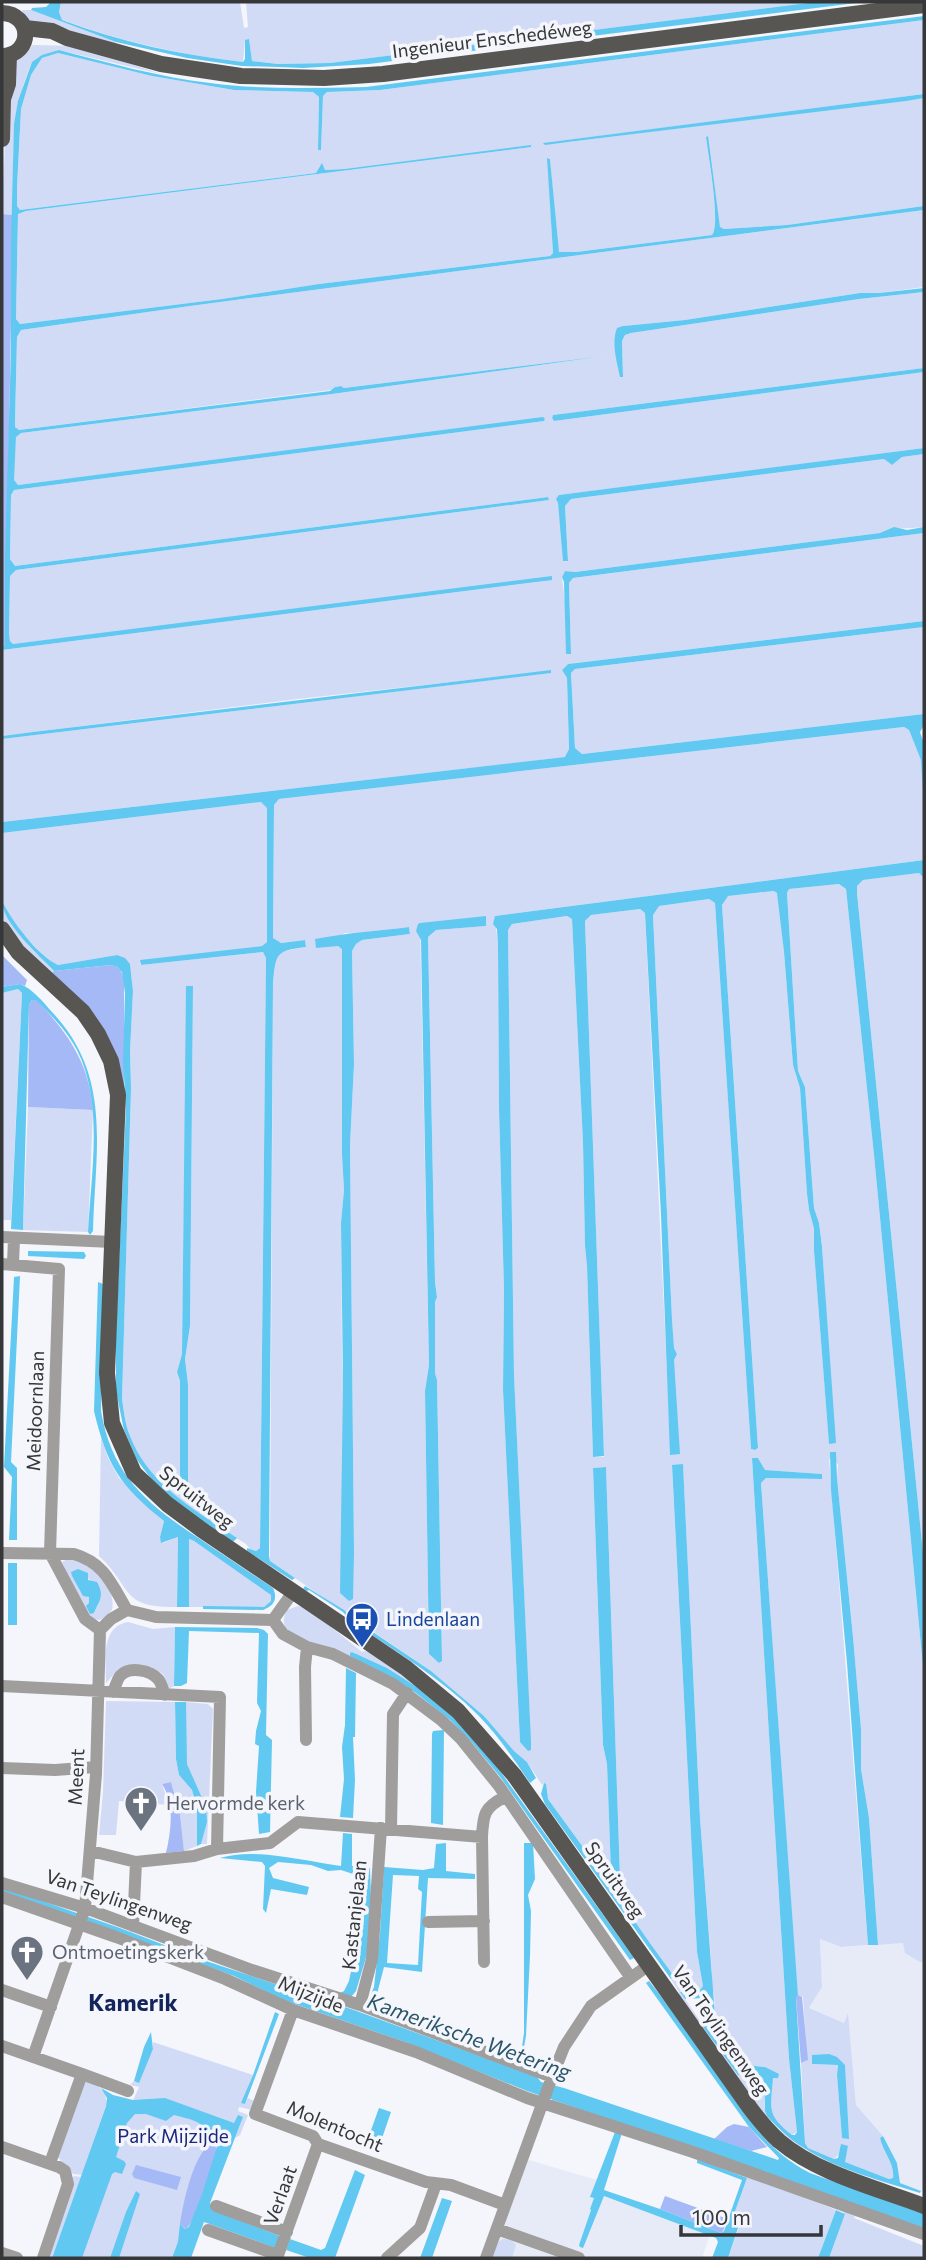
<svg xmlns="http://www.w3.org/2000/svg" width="926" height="2260" font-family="Commissioner,sans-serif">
<rect width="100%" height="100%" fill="#f4f6fb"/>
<path fill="#e6ebf7" d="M820 1939 841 1947 904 1943 920 1962H924V2192L900 2183 897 2163 883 2136 856 2105 848 2015 844 2023 809 2008 822 1987Z
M522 2158 597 2180 591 2196 594 2198 590 2209 591 2210 579 2245 583 2247 603 2196 710 2235 702 2258H486Z"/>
<path fill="#d2dbf6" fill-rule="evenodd" d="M61 2H240L244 28 248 27 246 2H816L330 63 278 64 252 61 249 40H245L243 62C180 55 121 41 62 20L59 12Z
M22 10H31L116 42 115 46 66 29 34 26 23 14Z
M924 20V94L544 143 568 142 924 98V206L787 225 724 229 720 228 707 136 706 137C708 157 721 221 712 235L576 252H558L550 159 548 158 553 253 550 256 319 284 222 299 20 324 16 319 18 214 26 211 531 147 530 146 344 169 325 170 320 167 316 173 20 210 17 206V187L21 109 31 75 42 58 58 53 152 76 234 90 313 92 319 97 318 150H321L323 96 327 92 380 90Z
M33 45 77 46 161 74 59 50 32 62C10 111 14 162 13 215L2 214 5 142 13 62Z
M924 210V287L879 293H860L685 320 623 326 616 355 623 376 622 341 625 335 631 333 859 299 924 292V368L553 415 552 418 554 421 924 372V448L560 495 558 503 565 562 568 560 565 506 571 499 884 459 892 465 902 457 924 454V527C908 529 895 527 880 533L575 572 565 571 562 577 571 653 569 583 573 578 924 533V621L568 664 562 670 567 678 569 749 566 757 2 822V739L550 673 551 671 298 699 2 736V650L552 580 13 644 10 641 9 633 10 576 16 570 549 500 548 497 15 566 10 559 11 494 14 490 544 421 545 419 18 485 13 480 16 436 21 433 332 394 604 356 344 388 341 386 335 387 331 390 19 430 15 427V422L17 337 21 330 190 306Z
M924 627V714L582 754 575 748 571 673 575 669Z
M904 727 909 730 921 759 924 777V860L495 916 498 947 499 1109 504 1290 503 1390 520 1742 531 1750 514 1375 508 930 512 924 567 916 572 919 583 1143 585 1246 587 1266 593 1457H604L585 921 591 915 640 909 645 913 671 1455 674 1360 677 1354 674 1348 672 1319 653 915 658 906 709 899 715 903 751 1449 755 1450 758 1448 722 905 727 896 775 891 778 893 784 952 793 1065 800 1088 807 1194 809 1210 815 1228 814 1251 829 1443H835L822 1247 819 1223 814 1208 805 1087 798 1071 787 893 789 889 839 884 846 889 874 1155 924 1677V1962H920L905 1953 903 1943 878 1945 869 1818 861 1769V1729L853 1637 837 1478 838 1464 829 1459 868 1945 841 1947 820 1939 822 1987 809 2008 844 2023 848 2013 856 2105 883 2136 880 2138C883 2152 895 2164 893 2178L889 2179 844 2162 848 2146 834 2159 808 2148 805 2143 801 2063 807 2060 803 1997 798 1995 797 1985 761 1483 766 1478 822 1479V1474L765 1470 758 1458H752L789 2059 797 2132 792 2135C766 2114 771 2110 773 2078L765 2067 736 2064 719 2039 715 2016 714 1994 711 1986 712 1972 700 1818 683 1465 672 1466 697 1952 703 1986 700 1990H684L680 1992 738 2075 762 2077 764 2081C765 2090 763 2101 765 2110 767 2123 795 2143 806 2150L805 2152 771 2125 678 1997 679 1992 628 1911 621 1896 614 1886 594 1867 596 1865 548 1799 544 1783 542 1785 527 1762 514 1751 484 1716 431 1671 270 1561 273 984 276 957 279 952 306 947 305 940 280 943 273 938 274 805 279 799ZM420 923 486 926 436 930 428 937 435 1282 437 1296 435 1302V1373L437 1380 442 1661 439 1663 429 1654 425 1391 429 1365ZM409 927 410 934 362 940 356 944 352 951 354 1064 350 1145 354 1552 342 1362 341 1224 344 1190 342 1155 343 976 342 948 338 946 344 933H359ZM606 1467 620 1877 618 1878 611 1872 607 1764 603 1745 593 1468ZM829 2054 845 2065 846 2138H842L837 2075 838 2065 813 2064Z
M261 802 267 807V942L262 946 139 963 141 965 263 952 266 958 260 1548 256 1551 250 1549 246 1544C204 1519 147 1483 129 1436 125 1424 124 1410 122 1398L131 1089 130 1051 133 991 130 964 117 955 58 965C42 958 5 917 2 899 0 880 2 853 2 833ZM187 986H193L190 1326 185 1359 188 1384V1489L180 1381 177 1372 182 1354Z
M919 873 924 878V1563L857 893V886L863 880Z
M2 909 32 948 54 971 51 974C33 957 2 935 2 909Z
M18 989 22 993 11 1220H2V993Z
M28 1107 93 1110 88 1232 23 1230Z
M101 1438 108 1458 119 1478 164 1521 160 1537 163 1543 178 1537 177 1607C119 1608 133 1587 99 1556Z
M188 1539 194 1541 269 1591 271 1594V1601L264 1607H189Z
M67 1559C91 1559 117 1586 112 1610 108 1614 103 1620 98 1620 84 1619 68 1575 62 1562ZM72 1576 87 1577 91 1582 98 1605 94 1613 89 1597Z
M298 1606 307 1608 332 1624 331 1627 362 1652 365 1651 382 1658 420 1689 387 1668 352 1652 350 1656 416 1693 450 1720 415 1696 292 1637C284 1628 281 1622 287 1610Z
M128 1622 153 1629 175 1627 174 1686 169 1689 163 1674 151 1667 127 1666 118 1670 106 1683C106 1661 100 1627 128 1622Z
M106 1701 175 1702 176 1759 179 1775 192 1790 197 1808V1846L184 1851 180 1814 171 1782 162 1784 169 1805 119 1801 116 1835H99L103 1792Z
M186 1702 208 1704 213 1709 207 1844H201C212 1798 199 1803 187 1764 182 1746 186 1722 186 1702Z
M153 2042 253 2075 242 2102 245 2104 248 2098 256 2102 252 2110 239 2107 238 2111 248 2115 240 2135 235 2138 243 2117 180 2258H80L123 2123 139 2087 130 2085 134 2081 136 2082 153 2049Z
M85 2081C98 2085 108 2090 106 2105L82 2175 73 2174 57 2156Z
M698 2159 752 2176 836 2210 818 2258H728L739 2227 733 2217 747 2178Z
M75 2176 81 2177 52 2258H47L71 2178Z
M842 2211 855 2216 854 2218 924 2246V2258H829L843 2219 845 2214Z
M503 2239 511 2240 516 2245 512 2258H490L495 2244Z"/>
<path fill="#a5b9f6" d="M2 214 13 215 5 645 2 646Z
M2 955 27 980 25 986 20 984 2 987Z
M111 965C120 967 122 971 124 980V1089L122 1076 111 1045 51 974 54 971Z
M32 1000H37C68 1034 89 1062 93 1110L28 1107 29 1005Z
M171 1782 180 1814 184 1851 166 1853C171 1830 175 1804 162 1784Z
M798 1995 802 1997 808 2060 801 2063 796 1998Z
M734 2124 749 2127 767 2147 751 2151 714 2139 727 2127Z
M211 2144 215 2145 217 2150C211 2169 198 2217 186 2229L180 2224C183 2204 193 2154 211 2144Z
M136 2165 181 2177 177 2190 134 2178 132 2174Z
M665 2196 728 2219 723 2231 721 2233 660 2209Z"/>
<path fill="#61c8f2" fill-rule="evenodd" d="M51 2H61L59 12 62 20C120 42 181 55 243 62L245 59V40L249 39 252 61 278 64 330 63 816 2H864L369 64 303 68 278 67 242 66 187 58 116 42 31 10 32 8 46 7Z
M924 16V20L380 90 327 92 323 96 321 150H318L319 97 313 92 234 90 152 76 58 53 42 58 31 75 21 109 17 187V206L20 210 316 173 322 163 325 170 344 169 531 145V147L26 211 18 214 16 319 20 324 222 299 319 284 550 256 553 253 547 158 550 159 559 252H576L712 235C721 223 708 155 706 137L708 136 720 227 724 229 787 225 924 206V210L190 306 21 330 17 337 15 422V427L19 430 330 391 335 387 341 386 344 388 604 356 332 394 21 433 16 437 14 480 18 485 543 417 545 419 544 421 14 490 11 495 10 559 15 566 548 497 549 500 16 570 10 576 9 633 10 641 13 644 552 576V580L2 650V646L5 645V558L11 348V242L14 124 18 101 32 62 42 55 59 50C109 63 159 77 210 83 262 90 314 88 366 87Z
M924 94V98L906 101 568 142 545 145 543 143Z
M924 288V292L859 299 631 333 625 335 622 341 623 377H620C617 362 611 343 617 328L623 326 685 320 860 293H879Z
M924 368V372L554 421 552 418 553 415Z
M924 448V454L902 457 892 465 884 459 571 499 565 506 568 561H563L558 503 556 499 559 495Z
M894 527 907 530 924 527V533L573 578 569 583 571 654H566L564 582 562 577 565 571 575 572 880 533Z
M924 621V627L575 669 571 673 575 748 582 754 924 714V725L920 732 924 744V807L921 760 909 730 904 727 279 799 274 805 273 938 281 943 305 940 306 947C275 951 276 953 273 984L269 1556 270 1561 295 1578 292 1580 247 1551V1548L256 1551 260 1548 266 958 263 952 141 965 140 960 262 946 267 942V808L261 802 2 833V822L565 757 569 749 567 678 562 670 568 664Z
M551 670V673L2 739V736L33 732Z
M924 860V878L919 873 863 880 857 886V893L924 1563V1677L874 1155 846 889 839 884 789 889 787 893 798 1071 805 1087 814 1208 819 1223 822 1247 836 1443 829 1444 814 1251V1228L809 1210 807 1194 800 1088 793 1065 784 952 777 893 774 891 728 896 722 905 758 1448 755 1450 751 1449 715 903 709 899 659 906 653 915 672 1319 674 1348 677 1354 674 1360 680 1454 670 1455 661 1215 645 913 640 909 591 915 585 921 604 1456 593 1457 587 1266 585 1246 583 1143 572 919 567 916 512 924 508 930 514 1375 531 1741V1750L528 1751 520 1742 503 1390 504 1290 499 1109 498 947 497 929 493 924 495 916Z
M2 901C12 921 37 955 58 965L117 955 125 958 130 964 133 991 130 1051 131 1089 122 1399C124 1411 125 1425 130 1436 148 1484 196 1511 237 1538L233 1542 178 1504 152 1480 137 1460 124 1430 116 1391V1331L126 1108 123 1062 125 993 122 972 117 967 111 965 54 971C39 955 2 923 2 901Z
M486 916V926L436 930 428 937 435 1282 437 1297 435 1302V1373L437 1380 442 1661 439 1663 429 1654 425 1391 429 1365 421 940 416 931 418 924 420 923Z
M409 927 410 934 362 940 356 944 352 951 354 1064 350 1145 354 1552 353 1599 349 1601 340 1593 343 1384 341 1223 344 1190 342 1155V949L338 946 316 948 315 939C346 933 377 931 409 927Z
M20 984C33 989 43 1002 52 1012 113 1076 95 1151 93 1231L90 1235 88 1232C91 1174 104 1103 77 1050 67 1031 51 1015 36 1000H32L29 1005 23 1230 11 1229 22 993 18 989 2 993V987Z
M186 986H193L190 1326 185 1359 188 1384V1490L181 1489 180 1485V1381L177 1372 182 1354Z
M28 1251 84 1252 86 1256 84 1259 28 1256Z
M20 1276 11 1462 17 1468V1540H9L12 1477 4 1467 14 1277Z
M98 1282 103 1284 101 1411C112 1476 148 1505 200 1539 225 1556 249 1572 273 1588 278 1599 274 1606 263 1610L203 1609V1606L264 1607 271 1601V1595L194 1541 189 1539V1607H177L178 1537 161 1543 160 1537 164 1521C120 1486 107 1466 94 1411Z
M830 1452H836L837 1478 853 1637 861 1729V1769L869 1818 878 1945H868L847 1663 831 1490Z
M752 1458H758L765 1470 822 1474V1479L766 1478 761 1483 798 1995 796 1998 805 2143 808 2148 834 2159 838 2158 841 2144 848 2146 845 2162 889 2179 893 2178C895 2164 883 2152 880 2138L883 2136 897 2163 900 2183 921 2191 920 2193C882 2181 838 2170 804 2148 790 2140 778 2128 767 2116L765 2111 764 2081 762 2077 738 2075 703 2027 705 1998 685 1999 680 1992 700 1990 703 1986 697 1952 672 1465 683 1464 700 1818 715 2016 719 2039 737 2064 765 2067 779 2074 778 2078H773C771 2110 766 2114 792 2135H795L797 2132 789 2059Z
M606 1467 620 1877 617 1878 611 1872 607 1764 603 1745 593 1468Z
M8 1563H17V1625H8Z
M78 1569 88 1573V1580L97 1582C105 1596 99 1601 94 1613L90 1614 86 1606 89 1603V1597L83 1596 72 1576 71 1572Z
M305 1586 344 1610 352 1618 431 1671 484 1716 514 1751 527 1762 536 1778 530 1783C514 1760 498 1735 478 1715 441 1678 395 1651 352 1622L343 1612 309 1590 307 1591 303 1589Z
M175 1627 257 1628 264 1630 268 1634 266 1735 272 1740 270 1832 259 1834 256 1792 259 1746 255 1744 256 1731 261 1711 257 1703 259 1633 189 1631 187 1683 181 1686H174Z
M352 1652 387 1668 420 1689 452 1716 490 1757 634 1958 630 1960 501 1778 472 1743 450 1720 416 1693 350 1656V1653Z
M346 1668 356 1673 355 1737H353L355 1780 353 1818 340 1817 344 1779 342 1747 345 1725Z
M175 1702H186L187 1764 206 1807 207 1822 201 1844 197 1846V1808L192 1790 179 1775 176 1759Z
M443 1730 444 1731 443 1825 431 1823 432 1734 433 1731Z
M544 1783 546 1784 548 1799 596 1865 595 1868C613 1885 616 1890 628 1911 642 1933 658 1954 673 1975L671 1979 545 1804 541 1794Z
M343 1833 352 1834V1866L370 1868 371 1897 368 1951 356 1991 351 1997 340 1993 344 1991 349 1981 359 1932 356 1875 341 1870 328 1871 311 1865 278 1862 269 1868 273 1878 309 1887 307 1895 271 1889 266 1913 263 1909 265 1866 262 1862 220 1858C255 1847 304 1861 341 1866Z
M446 1843V1871L475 1874V1879L428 1878 422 1972 384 1967 377 1994 376 2007 368 2001 374 1987 380 1933 384 1867 423 1870 434 1868 436 1844ZM393 1875 419 1876 418 1889 422 1892 418 1965 387 1963Z
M524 1843H533L535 1879 528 1895 531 1911 530 1956 526 2036 523 2053H521L524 2033Z
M2 1887 120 1928 206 1961 354 2010 537 2077 541 2082 564 2088 778 2160 779 2158 749 2127 646 1983 649 1981C675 2013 698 2048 722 2081 749 2119 767 2151 810 2173L924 2214V2228L527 2091 405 2042 283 2000 234 1976 2 1892Z
M275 2012 279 2014 245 2104 241 2103 253 2075Z
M151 2032 153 2049 139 2083 134 2081 144 2047Z
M829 2054 837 2057 845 2065 849 2139 842 2138 837 2075 838 2065 812 2064V2055Z
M101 2088 113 2095 133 2100 165 2098 234 2123 238 2115 243 2117 210 2203 212 2210 280 2236 276 2248 204 2222 191 2258H172L178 2242 180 2224 185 2229 189 2227 202 2194 217 2147 211 2144 206 2146C208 2120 195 2121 174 2115L166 2121 146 2114H135L127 2123 116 2157 124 2161 126 2164 122 2174 115 2172 112 2174 82 2258H52L106 2106 107 2098Z
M379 2108 391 2112 379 2147 374 2149 366 2144Z
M615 2132 622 2133 604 2190 660 2209 721 2233 724 2231 742 2180 697 2163V2161L698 2159 747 2178 733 2217 740 2222 728 2258H712L718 2242 716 2238 604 2196 583 2248 580 2247 579 2245 591 2210 590 2209 594 2198 590 2197Z
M355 2170 365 2175 335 2258H310L286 2250 290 2239 321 2250 325 2248Z
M136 2191 140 2194 119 2258H110L126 2212Z
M442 2198 452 2201 432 2258H420Z
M836 2210 845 2214 829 2258H818Z"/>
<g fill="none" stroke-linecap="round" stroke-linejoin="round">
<path stroke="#9f9e9c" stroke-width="12" d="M2 1237 112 1242
M2 1264 59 1269 50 1553 85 1619 100 1630
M13 1264 14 1238
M2 1553 74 1554C105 1563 112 1585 127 1610
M273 1620 283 1634 307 1647 333 1654 393 1684 441 1720 461 1739 499 1786 631 1978
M273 1620 293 1592
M100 1630 111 1619 127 1610 156 1617 273 1620
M2 1686 220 1697 217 1849
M113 1692C115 1688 117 1680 120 1676 129 1666 150 1670 158 1679 161 1682 163 1690 165 1695
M306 1740 305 1667 307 1647
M2 1768 55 1770 96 1767
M391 1829 393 1714 407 1693
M91 1851 136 1862 194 1856 217 1849 270 1843 298 1822 482 1837
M2 1883 85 1908 252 1970 360 2005 552 2077 564 2047 591 2006 649 1965
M2 1897 116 1937 225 1979 293 2010 416 2052 527 2098 693 2152 924 2234
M428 1922 484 1921
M133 1926 136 1862
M484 1962 482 1837C483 1815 484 1807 505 1797
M2 1990 51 2007
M360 2005 372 1959 381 1828
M293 2010 255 2114 313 2136 318 2144 426 2182 451 2185 505 2205
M2 2046 82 2074 50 2163
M33 2057 85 1908 96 1774 100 1630
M82 2074 128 2091
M2 2147 59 2167 65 2171 68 2184 43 2258
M216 2206 287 2232
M497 2229 579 2258
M208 2230 278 2255
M2 2253 17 2258
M277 2258 318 2144
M387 2258 420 2228 436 2184
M486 2258 552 2077"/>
<path stroke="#585653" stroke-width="16" d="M2 13C33 14 33 55 2 56
M25 28 52 31 67 38 161 64 241 76 324 78 383 74 924 5
M2 139 3 99 8 84 9 55
M2 929 18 952 83 1012 98 1034 111 1061 118 1095 107 1373 112 1423 134 1473 167 1504 202 1530 406 1668 458 1711 514 1775 750 2108C759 2120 768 2131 779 2141 818 2174 877 2188 924 2206"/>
</g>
<defs>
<symbol id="bus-pin" viewBox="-11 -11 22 30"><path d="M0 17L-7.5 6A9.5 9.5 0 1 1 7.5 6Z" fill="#1a4fb4" stroke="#f4f6fb"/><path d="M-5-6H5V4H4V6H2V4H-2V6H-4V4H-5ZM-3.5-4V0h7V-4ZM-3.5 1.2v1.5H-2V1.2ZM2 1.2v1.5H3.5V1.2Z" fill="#fff"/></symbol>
<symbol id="church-pin" viewBox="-11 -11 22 30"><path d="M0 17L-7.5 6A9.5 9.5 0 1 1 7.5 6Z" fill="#6b7280" stroke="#f4f6fb"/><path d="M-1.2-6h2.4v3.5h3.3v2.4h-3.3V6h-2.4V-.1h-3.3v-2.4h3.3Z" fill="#fff"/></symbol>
</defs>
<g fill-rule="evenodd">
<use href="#bus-pin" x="343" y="1600" width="38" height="52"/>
<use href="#church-pin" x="122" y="1784" width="38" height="52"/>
<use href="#church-pin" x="8" y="1933" width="38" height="52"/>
</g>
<g text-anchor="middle" stroke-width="7" stroke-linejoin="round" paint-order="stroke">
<g font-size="19" fill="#363739" stroke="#f4f6fb">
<text transform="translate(492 39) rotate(-7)" y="7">Ingenieur Enschedéweg</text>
<text transform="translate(35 1411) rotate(-88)" y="7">Meidoornlaan</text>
<text transform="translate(197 1497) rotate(38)" y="7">Spruitweg</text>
<text transform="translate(76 1777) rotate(-87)" y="7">Meent</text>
<text transform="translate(615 1880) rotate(55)" y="7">Spruitweg</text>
<text transform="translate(119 1900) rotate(19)" y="7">Van Teylingenweg</text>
<text transform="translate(354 1915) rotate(-84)" y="7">Kastanjelaan</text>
<text transform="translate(311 1994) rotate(22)" y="7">Mijzijde</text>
<text transform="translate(721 2030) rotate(55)" y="7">Van Teylingenweg</text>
<text transform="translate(335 2126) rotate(23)" y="7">Molentocht</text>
<text transform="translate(280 2195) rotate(-70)" y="7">Verlaat</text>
</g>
<g font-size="19" fill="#164399" stroke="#f4f6fb" text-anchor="start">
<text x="386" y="1626">Lindenlaan</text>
</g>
<g font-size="19" fill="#5b616d" stroke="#f4f6fb" text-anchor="start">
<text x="166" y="1810">Hervormde kerk</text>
<text x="52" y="1959">Ontmoetingskerk</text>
</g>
<g font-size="19" fill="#1c267b" stroke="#f4f6fb">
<text x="173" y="2143">Park Mijzijde</text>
</g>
<g font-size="21" font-style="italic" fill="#2b5669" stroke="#f4f6fb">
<text transform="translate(469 2037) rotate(20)" y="7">Kameriksche Wetering</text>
</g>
<g font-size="23" font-weight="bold" fill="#14255b" stroke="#f4f6fb">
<text x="133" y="2011">Kamerik</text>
</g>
</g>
<rect width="926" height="2260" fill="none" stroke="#363739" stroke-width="7"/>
<path d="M681 2225v10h140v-10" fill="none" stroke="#363739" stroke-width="3.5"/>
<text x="692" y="2225" font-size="21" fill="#363739" stroke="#f4f6fb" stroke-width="5" paint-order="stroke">100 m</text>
</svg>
